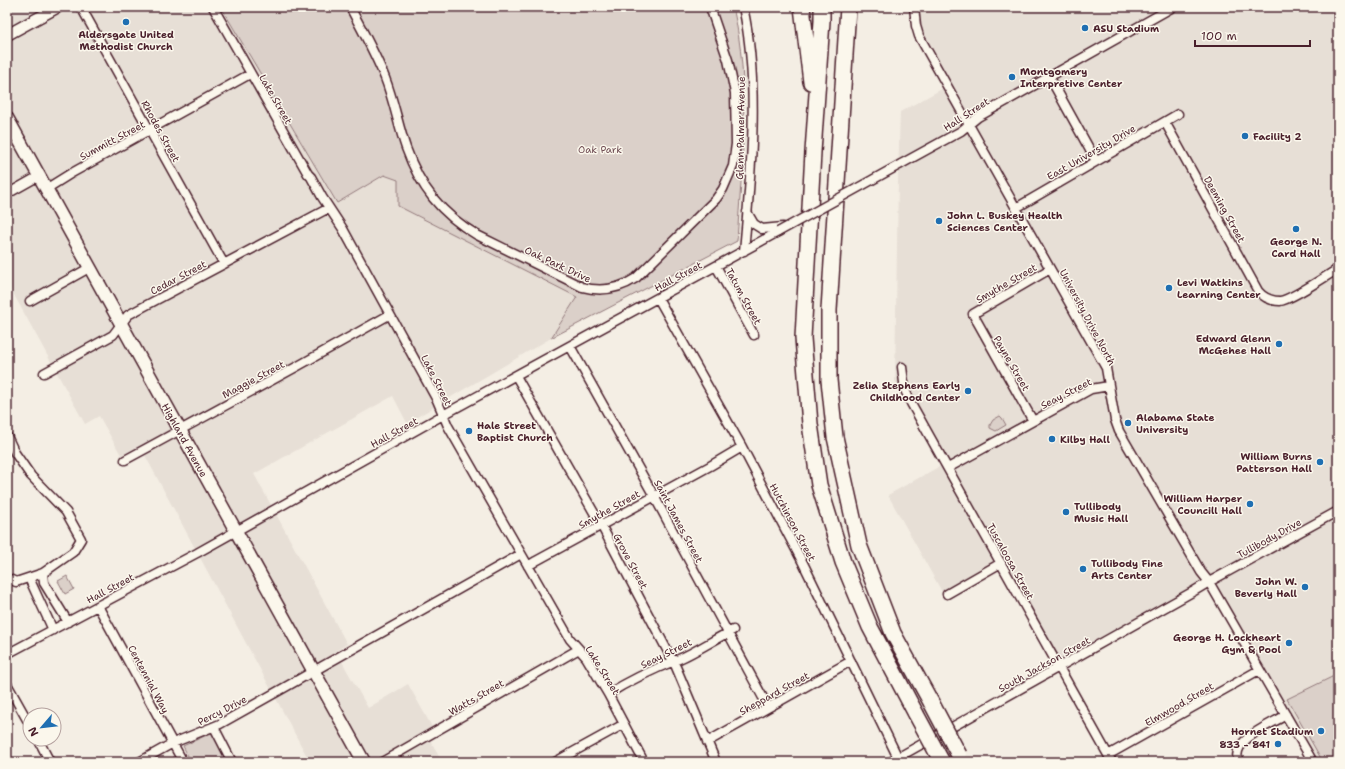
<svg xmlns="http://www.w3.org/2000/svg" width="1345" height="769" font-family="'Shantell Sans',sans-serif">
<rect width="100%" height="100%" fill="#f4eee4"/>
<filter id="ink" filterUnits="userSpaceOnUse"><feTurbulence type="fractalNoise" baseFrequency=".025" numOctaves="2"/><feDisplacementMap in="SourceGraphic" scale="8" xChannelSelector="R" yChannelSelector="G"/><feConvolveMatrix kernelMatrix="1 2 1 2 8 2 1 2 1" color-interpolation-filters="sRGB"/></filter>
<g filter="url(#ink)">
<path fill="#e7dfd6" d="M7 7H221L337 203 384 175 398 180 399 206 578 297 551 338 407 423 393 396 254 474 347 644 336 651 368 708 408 684 432 727 425 731 442 762H310L140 446 121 455 99 416 85 424 7 282Z
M917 7H1338V762H1316L1210 576 1061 662 1003 558 942 592 888 495 942 465 895 381 898 179 900 112 949 85 921 36Z"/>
<path fill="#dbd0c9" stroke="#92787a" d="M221 7H733C751 84 742 163 737 241L551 338 577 297 398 206V180L384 175 337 203Z
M1000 416 1002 418 1006 425 996 431 990 428V425L993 420Z
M67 576 74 589 65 594 58 581Z
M1338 674V762H1323L1287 699Z
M211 733 215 735 229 762H191L183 746Z"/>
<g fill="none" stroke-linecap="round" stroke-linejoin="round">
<defs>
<path id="minor" d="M81 7 224 264
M213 7 308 174 311 177 322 197 343 229 437 400 448 426 570 639 586 657 608 694 644 762
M350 7C362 30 375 53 385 78 394 101 398 125 406 148 420 187 441 214 477 235L582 287C601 292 618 290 636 278L716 199 723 189 733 166 736 144 735 93 728 60 710 7
M743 7C760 83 751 173 744 251
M914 7 916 26 919 36 1106 368 1115 420 1119 431 1201 572 1209 582 1313 762
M1049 76 1096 161
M1165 122 1258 291C1264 298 1271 301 1280 301 1291 300 1326 276 1338 269
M901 164 961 131 978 117 1173 7
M46 189 70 174 250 74
M7 194 39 176
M1016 208 1178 114
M747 212 754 224 762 229 783 227
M716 266 754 335
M658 298 742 447 803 563 900 762
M30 301 89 268
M570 346 654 496 768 707
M902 367 905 390 911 403 1112 762
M44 373 113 335 128 315 329 208
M516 376 601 525 676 667 716 762
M1033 421 973 314 1050 269
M7 436 15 453 31 476 66 512 81 539 73 552 43 573 16 582 7 578
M125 460 298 366 389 315
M948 468 1091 389 1109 386
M528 566 536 561 710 466 742 447
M43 573 44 583 68 622
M29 578 53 630
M947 594 1001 563
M98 606 183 762
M7 654 197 553 443 415 778 232
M7 684 30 725
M608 694C630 680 654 669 679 659 697 651 715 639 733 630
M214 727 232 762
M38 739 50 762
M707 742 851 661
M1108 755 1259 670
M139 762 173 743 220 724 521 554
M382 762 579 649
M555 762 624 724
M890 762 1194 591 1209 582 1338 511
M1239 762C1228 741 1272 724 1286 715"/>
<path id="tertiary" d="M7 35 58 7"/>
<path id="secondary" d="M7 118 364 762"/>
<path id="motorway" d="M802 7 811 82
M822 7V21L813 152 803 338 810 424 819 485 843 562 870 627 916 714
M848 7 829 310V380L835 437 859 545 893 633 932 704"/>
</defs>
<use href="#minor" stroke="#4a1f2b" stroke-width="11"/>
<use href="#tertiary" stroke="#4a1f2b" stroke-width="13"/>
<use href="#secondary" stroke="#4a1f2b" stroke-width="15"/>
<use href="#motorway" stroke="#4a1f2b" stroke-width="18"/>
<use href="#minor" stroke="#fbf7ec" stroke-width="8"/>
<use href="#tertiary" stroke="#fbf7ec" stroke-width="10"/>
<use href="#secondary" stroke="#fbf7ec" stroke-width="12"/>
<use href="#motorway" stroke="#fbf7ec" stroke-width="15"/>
<defs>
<path id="minor-bridge" d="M778 232 901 164"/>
<path id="motorway-bridge" d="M932 704 959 755
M916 714 942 762"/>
</defs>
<use href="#minor-bridge" stroke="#4a1f2b" stroke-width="11" stroke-linecap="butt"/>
<use href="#motorway-bridge" stroke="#4a1f2b" stroke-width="18" stroke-linecap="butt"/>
<use href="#minor-bridge" stroke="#fbf7ec" stroke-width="8"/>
<use href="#motorway-bridge" stroke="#fbf7ec" stroke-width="15"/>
</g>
</g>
<g fill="#1f6fb2" stroke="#fbf7ec" stroke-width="1.5">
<circle cx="126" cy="22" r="4"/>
<circle cx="1085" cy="28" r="4"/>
<circle cx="1012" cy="77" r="4"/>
<circle cx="1245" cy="136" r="4"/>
<circle cx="939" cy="221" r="4"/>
<circle cx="1296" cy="229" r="4"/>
<circle cx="1169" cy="288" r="4"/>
<circle cx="1279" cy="344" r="4"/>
<circle cx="968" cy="391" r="4"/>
<circle cx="1128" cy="423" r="4"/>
<circle cx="469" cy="431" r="4"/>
<circle cx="1052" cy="439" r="4"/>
<circle cx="1320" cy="462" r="4"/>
<circle cx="1250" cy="504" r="4"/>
<circle cx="1066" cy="512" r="4"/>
<circle cx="1083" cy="569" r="4"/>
<circle cx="1305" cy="587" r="4"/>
<circle cx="1289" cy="643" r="4"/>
<circle cx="1321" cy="731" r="4"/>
<circle cx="1278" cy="744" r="4"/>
</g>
<g text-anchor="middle" stroke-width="3" stroke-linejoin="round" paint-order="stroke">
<g font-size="10" font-weight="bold" fill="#4a1f2b" stroke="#fbf7ec" text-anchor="start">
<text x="1093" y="32">ASU Stadium</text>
<text x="126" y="38" text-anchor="middle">Aldersgate United<tspan x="126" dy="12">Methodist Church</tspan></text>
<text x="1020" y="75">Montgomery<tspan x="1020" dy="12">Interpretive Center</tspan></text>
<text x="1253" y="140">Facility 2</text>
<text x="947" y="219">John L. Buskey Health<tspan x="947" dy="12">Sciences Center</tspan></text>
<text x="1296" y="245" text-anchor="middle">George N.<tspan x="1296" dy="12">Card Hall</tspan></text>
<text x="1177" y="286">Levi Watkins<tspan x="1177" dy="12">Learning Center</tspan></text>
<text x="1271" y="342" text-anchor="end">Edward Glenn<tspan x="1271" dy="12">McGehee Hall</tspan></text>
<text x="960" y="389" text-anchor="end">Zelia Stephens Early<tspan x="960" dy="12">Childhood Center</tspan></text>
<text x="1136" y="421">Alabama State<tspan x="1136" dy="12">University</tspan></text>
<text x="477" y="429">Hale Street<tspan x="477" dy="12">Baptist Church</tspan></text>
<text x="1060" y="443">Kilby Hall</text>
<text x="1312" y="460" text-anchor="end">William Burns<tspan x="1312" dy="12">Patterson Hall</tspan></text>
<text x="1242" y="502" text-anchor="end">William Harper<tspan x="1242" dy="12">Councill Hall</tspan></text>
<text x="1074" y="510">Tullibody<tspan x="1074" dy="12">Music Hall</tspan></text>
<text x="1091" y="567">Tullibody Fine<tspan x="1091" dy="12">Arts Center</tspan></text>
<text x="1297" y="585" text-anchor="end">John W.<tspan x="1297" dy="12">Beverly Hall</tspan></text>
<text x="1281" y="641" text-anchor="end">George H. Lockheart<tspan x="1281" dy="12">Gym &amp; Pool</tspan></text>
<text x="1313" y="735" text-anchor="end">Hornet Stadium</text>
<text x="1270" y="748" text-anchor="end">833 - 841</text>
</g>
<g font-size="10" fill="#4a1f2b" stroke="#fbf7ec">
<text transform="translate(276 99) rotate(60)" y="4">Lake Street</text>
<text transform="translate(966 114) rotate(-33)" y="4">Hall Street</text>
<text transform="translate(740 128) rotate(-89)" y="4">Glenn Palmer Avenue</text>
<text transform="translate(161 131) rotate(61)" y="4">Rhodes Street</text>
<text transform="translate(112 140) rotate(-28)" y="4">Summitt Street</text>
<text transform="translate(1091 152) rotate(-30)" y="4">East University Drive</text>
<text transform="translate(1225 209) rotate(61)" y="4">Deeming Street</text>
<text transform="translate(558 264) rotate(25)" y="4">Oak Park Drive</text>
<text transform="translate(678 276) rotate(-28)" y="4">Hall Street</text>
<text transform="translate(178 277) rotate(-28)" y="4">Cedar Street</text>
<text transform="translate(1006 283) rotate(-30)" y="4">Smythe Street</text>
<text transform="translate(744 296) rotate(61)" y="4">Tatum Street</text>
<text transform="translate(1088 317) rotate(62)" y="4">University Drive North</text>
<text transform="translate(1012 363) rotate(60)" y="4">Payne Street</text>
<text transform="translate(253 379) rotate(-28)" y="4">Maggie Street</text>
<text transform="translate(437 380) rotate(63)" y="4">Lake Street</text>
<text transform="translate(1066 393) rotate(-27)" y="4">Seay Street</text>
<text transform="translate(394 432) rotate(-29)" y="4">Hall Street</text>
<text transform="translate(185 440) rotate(61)" y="4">Highland Avenue</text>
<text transform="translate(609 509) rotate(-29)" y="4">Smythe Street</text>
<text transform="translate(679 521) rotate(62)" y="4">Saint James Street</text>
<text transform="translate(793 522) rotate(62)" y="4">Hutchinson Street</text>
<text transform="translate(1269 538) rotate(-29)" y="4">Tullibody Drive</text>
<text transform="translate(631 561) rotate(62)" y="4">Grove Street</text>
<text transform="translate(1011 561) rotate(61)" y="4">Tuscaloosa Street</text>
<text transform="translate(110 588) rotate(-28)" y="4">Hall Street</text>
<text transform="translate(666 653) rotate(-26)" y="4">Seay Street</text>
<text transform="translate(1044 664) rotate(-29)" y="4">South Jackson Street</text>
<text transform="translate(603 670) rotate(58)" y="4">Lake Street</text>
<text transform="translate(149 679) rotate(62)" y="4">Centennial Way</text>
<text transform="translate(774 693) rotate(-29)" y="4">Sheppard Street</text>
<text transform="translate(476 697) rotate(-30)" y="4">Watts Street</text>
<text transform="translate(1179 704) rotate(-30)" y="4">Elmwood Street</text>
<text transform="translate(222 710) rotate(-27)" y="4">Percy Drive</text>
</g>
<g font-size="10" fill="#6e4b52" stroke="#fbf7ec">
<text x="600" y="153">Oak Park</text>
</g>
</g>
<rect width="1345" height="769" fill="none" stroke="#fbf7ec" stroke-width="24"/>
<rect x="12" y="12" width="1321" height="745" fill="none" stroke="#4a1f2b" stroke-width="1.5" filter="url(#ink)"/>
<g transform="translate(42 727) rotate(242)"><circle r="19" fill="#fbf7ec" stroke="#b4a19f"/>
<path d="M0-3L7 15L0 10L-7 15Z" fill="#1f6fb2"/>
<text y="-6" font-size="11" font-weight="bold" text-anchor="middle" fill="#4a1f2b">N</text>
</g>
<path d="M1195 40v6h115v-6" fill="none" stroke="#4a1f2b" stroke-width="2"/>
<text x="1201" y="40" font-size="12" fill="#4a1f2b" stroke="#fbf7ec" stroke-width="3" paint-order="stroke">100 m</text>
</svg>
